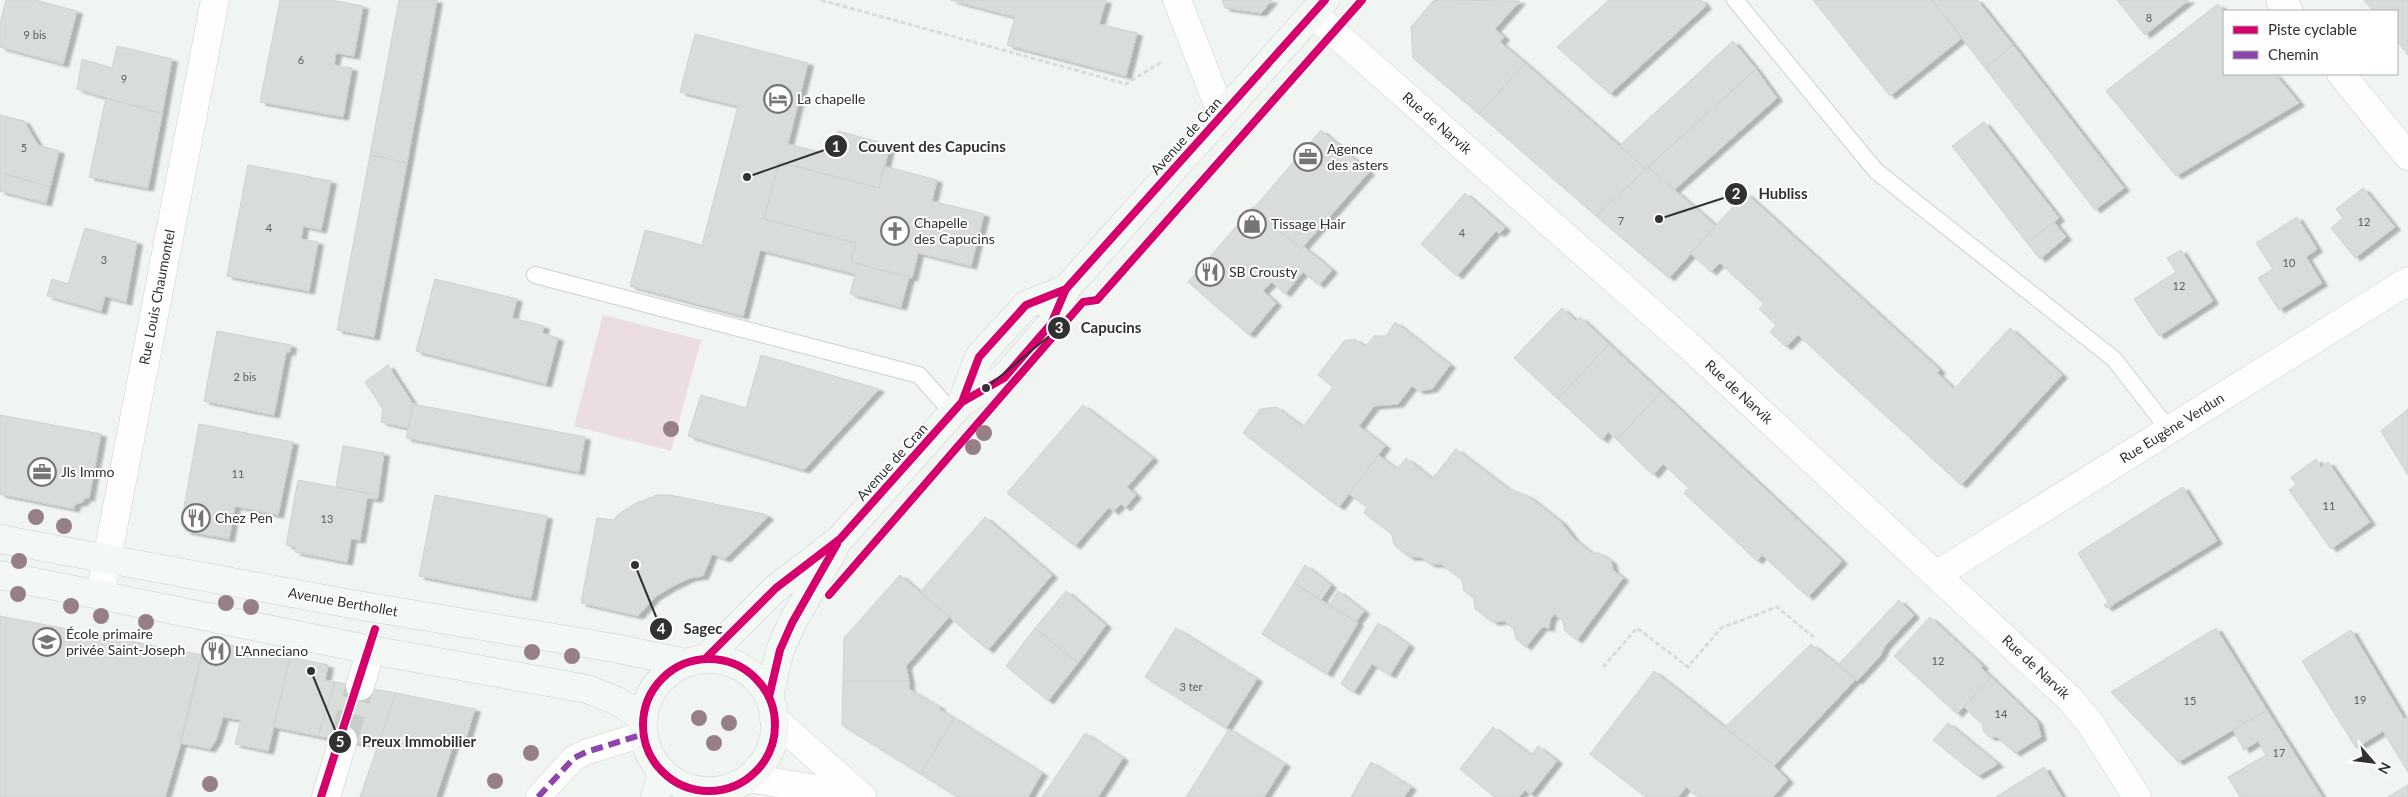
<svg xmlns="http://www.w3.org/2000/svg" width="2408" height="797" font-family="Lato,sans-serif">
<defs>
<filter id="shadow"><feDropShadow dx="5.5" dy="3" stdDeviation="1" flood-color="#0004"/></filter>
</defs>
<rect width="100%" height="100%" fill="#f0f5f2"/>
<path fill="#ebdde0" d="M603 315 701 340 671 451 574 426Z"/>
<path fill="#d8ddda" stroke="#cfd3d0" filter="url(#shadow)" d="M6 0H35L77 11 63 64 0 47V23Z
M280 0H330L363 6 354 56 336 53 334 65 352 68 343 117 260 102Z
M399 0H437L407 163 370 155Z
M951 0H1106L1099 24 1137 33 1126 76 1007 45 1015 17Z
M1222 0H1272L1261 13 1225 8Z
M1434 0 1520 1 1495 29 1504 37 1500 42 1525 63 1479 114 1413 58 1411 27Z
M1609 0H1701L1706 6 1610 94 1557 47Z
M1813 0H1932L1962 38 1890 96Z
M1932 0H1977L2013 45 1985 68Z
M2117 0H2189L2145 35Z
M2364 0H2408V55L2397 41V11H2373Z
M2218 4 2224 11V74H2275L2299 103 2176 176 2106 91Z
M695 34 808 63 788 144 831 155 838 131 890 145 879 188 779 162 764 219 856 243 851 262 909 277 901 307 850 294 855 274 760 250 743 316 630 286 645 230 702 245 738 106 680 92Z
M1733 41 1756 69 1646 169 1619 146Z
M2013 45 2124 188 2095 210 1985 68Z
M117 46 172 59 162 114 77 89 82 59 112 68Z
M1525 63 1646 169 1596 216 1479 114Z
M1756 69 1777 98 1674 190 1648 167Z
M106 98 162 114 148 188 89 177Z
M0 115 24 121 38 145 59 151 50 187 0 172Z
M1984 122 2059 218 2027 243 1952 146Z
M1321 130 1369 172 1301 249 1254 208Z
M370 155 407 163 374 337 337 330Z
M779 162 879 188 884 166 937 180 932 201 984 214 971 266 918 253 912 278 851 262 856 243 764 219Z
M248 165 331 181 321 230 303 226 301 239 318 242 309 291 227 276Z
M1648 167 1716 226 1669 278 1596 216Z
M0 172 50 187 46 203 0 191Z
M2363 188 2395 227 2355 258 2331 228 2343 218 2336 209Z
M1465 193 1505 228 1499 234 1496 231 1457 276 1421 244Z
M1746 193 1940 370 1937 373 1954 389 2010 328 2062 375 1961 485 1798 335 1786 347 1770 332 1776 325 1759 309 1764 304 1720 263 1711 272 1690 253Z
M1253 207 1301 249 1304 247 1332 270 1319 285 1303 272 1285 294 1272 282 1263 291 1276 303 1249 335 1188 282Z
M2297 217 2317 249 2306 257 2322 283 2279 310 2258 278 2273 269 2256 243Z
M2054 222 2066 237 2040 259 2027 243Z
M85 228 137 242 126 302 105 296 101 311 47 296 52 279 68 284Z
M2181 250 2213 301 2159 336 2134 299 2176 272 2167 258Z
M435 279 517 299 512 318 544 326 542 333 558 338 546 384 416 351Z
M1562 308 1576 321 1580 317 1609 344 1558 399 1514 358Z
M1395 322 1450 365 1432 389 1419 391 1412 386 1398 404 1374 406 1359 426 1385 446 1339 507 1243 433 1260 409 1276 407 1303 427 1333 387 1318 375 1344 341 1355 339 1365 347 1374 336H1386Z
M217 331 291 345 290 352H286L274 415 204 401Z
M1609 344 1661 392 1617 440 1608 432 1602 440 1558 399Z
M761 355 879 389 804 470 688 436 701 395 746 408Z
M388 365 413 404 408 428 381 422 383 409 365 382Z
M1661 392 1842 561 1808 597 1762 555 1757 561 1684 493 1689 488 1663 464 1653 475 1617 440Z
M413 404 585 437 579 472 406 438Z
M1083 405 1153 458 1127 487 1136 495 1125 508 1121 504 1113 512 1109 507 1075 546 1007 493Z
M2408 409V475L2381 431Z
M0 415 101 434 89 498H85L83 502 75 504 74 509 0 494Z
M199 424 293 442 278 515 235 506 229 539 186 531 181 524Z
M343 446 384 453 378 495 336 487Z
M1456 449 1507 488 1528 496 1561 522 1575 540 1592 553H1599L1611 561 1613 570 1623 578 1577 640 1565 631 1563 621 1554 614 1550 620 1549 628 1542 627 1526 647 1516 639 1514 629 1504 621 1493 622 1475 609 1474 598 1464 591 1462 580 1441 564H1430L1421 557H1409L1394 545 1392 534 1364 513 1367 507 1349 494 1378 455 1397 469 1406 458 1432 479Z
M2316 459 2321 467 2328 462 2370 522 2331 549 2289 490 2296 485 2291 477Z
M298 480 378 495 377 499 367 498 360 540 351 539 347 562 295 552 296 547 286 545Z
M2183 487 2217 541 2107 608 2104 605 2108 602 2078 553Z
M435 495 547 516 531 598 419 576Z
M657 495H670L764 514 768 517 725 559 712 554 703 576 690 578 673 586 655 597 638 616 581 603 597 518 614 520 617 515 636 503Z
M985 517 1052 575 988 650 920 592Z
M1305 565 1331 585 1321 600 1294 583Z
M900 575 949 617 906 666 909 681H843L844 638Z
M1294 583 1358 623 1327 674 1262 634Z
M1066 591 1106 625 1078 663 1035 628Z
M1338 591 1364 611 1356 622 1330 605Z
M1899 600 1914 615 1885 646 1880 656 1857 681 1838 665Z
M0 616 202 655 187 722 165 797H0Z
M1930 617 1983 666 1981 668 1991 677 1957 714 1894 656Z
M1378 623 1409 645 1390 675 1372 664 1354 692 1341 684Z
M1035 628 1078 663 1048 701 1006 666Z
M1176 628 1257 679 1226 728 1145 677Z
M2216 628 2267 710 2178 762 2111 692Z
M2351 630 2404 719 2406 717 2408 720V772L2383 731 2356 748 2302 661Z
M205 640 290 657 268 751 235 744 241 720 223 717 216 740 210 749 180 743Z
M1811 644 1856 679 1774 766 1725 727Z
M290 657 328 665 325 680 335 682 318 736 274 727Z
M1654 671 1774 766 1788 780 1773 797H1698L1686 787 1678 797H1646L1590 754Z
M1991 677 2037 721 2041 737 2015 753 1997 737H1989L1984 732 1982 724 1964 707Z
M843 681H909V689L940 707 939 709 954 718 921 774 842 725Z
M335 682 396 693 378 746 318 736Z
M396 693 475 709 466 738 456 736 436 797H360Z
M2267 710 2322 797H2240L2228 777 2266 755 2258 741 2244 750 2233 730Z
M954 718 1042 773 1028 797H958L921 774Z
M1948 723 1998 764 1978 776 1933 740Z
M1493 727 1531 755 1538 746 1557 761 1530 795 1525 790 1519 797H1495L1460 769Z
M1229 729 1285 764 1264 797H1186Z
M1085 733 1123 758 1098 797H1042Z
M1371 762 1411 787 1404 797H1351Z
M2044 767 2062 797H1996Z
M2408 785V797H2388Z"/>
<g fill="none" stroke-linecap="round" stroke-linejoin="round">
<path stroke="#c9cecb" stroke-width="28" stroke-dasharray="28 14" stroke-linecap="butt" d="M343 740 360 686"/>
<defs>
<path id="service" d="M1735 0 1876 171 2114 359 2169 430
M535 275 919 375 953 413"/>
<path id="pedestrian" d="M538 797 574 758 586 752 644 734"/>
<path id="minor" d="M1177 0 1222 115
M2280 0 2289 11
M1313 14 1686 343 2069 698 2090 723 2137 797
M2341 74 2408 156
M1936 575 2408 281
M100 595 215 0
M360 686 371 650
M326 797 343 740"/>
<path id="tertiary" d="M774 719 862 797
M748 778 816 789 836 797"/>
<path id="secondary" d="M962 402 979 357 1026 305 1066 289
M0 539 351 604 614 648 686 663
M0 575 371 650 587 689 615 700 644 718
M705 659 776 588 840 539 962 402 1004 378 1051 324 1066 289 1325 0
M643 725a66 66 0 1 1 132 0a66 66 0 1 1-132 0Z
M769 697 780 650 792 623 834 549
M655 797 662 771"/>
</defs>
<use href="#service" stroke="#cdd0ce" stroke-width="18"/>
<use href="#pedestrian" stroke="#cdd0ce" stroke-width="26"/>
<use href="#minor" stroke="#cdd0ce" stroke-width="29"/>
<use href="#tertiary" stroke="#cdd0ce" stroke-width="29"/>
<use href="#secondary" stroke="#cdd0ce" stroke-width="29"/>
<path stroke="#dadcda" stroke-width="3" stroke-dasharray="5 2.5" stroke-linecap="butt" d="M821 0 1126 84 1163 61
M1603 667 1637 628 1688 667 1721 628 1777 607 1816 639"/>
<use href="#service" stroke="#fdfefd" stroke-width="16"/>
<use href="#pedestrian" stroke="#fdfefd" stroke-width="25"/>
<use href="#minor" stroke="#fdfefd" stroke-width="28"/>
<use href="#tertiary" stroke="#fdfefd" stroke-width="28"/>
<use href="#secondary" stroke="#f3f8f5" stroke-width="28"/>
<path stroke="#8e44ad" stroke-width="6" stroke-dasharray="12 6" stroke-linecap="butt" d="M538 797 574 758 586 752 644 734"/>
<defs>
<path id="cycleway" d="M962 402 979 357 1026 305 1066 289
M829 595 1083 302 1097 300 1362 0
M705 659 776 588 840 539 962 402 1004 378 1051 324 1066 289 1325 0
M643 725a66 66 0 1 1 132 0a66 66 0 1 1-132 0Z
M769 697 780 650 792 623 837 544
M321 797 375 629"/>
</defs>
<use href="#cycleway" stroke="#fff" stroke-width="11"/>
<use href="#cycleway" stroke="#d6006c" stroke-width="8"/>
</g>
<g fill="#967f86">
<circle cx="671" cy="429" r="8"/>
<circle cx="984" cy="433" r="8"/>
<circle cx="973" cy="447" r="8"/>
<circle cx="36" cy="517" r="8"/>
<circle cx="64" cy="526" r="8"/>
<circle cx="19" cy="561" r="8"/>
<circle cx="18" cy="594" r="8"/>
<circle cx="226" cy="603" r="8"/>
<circle cx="71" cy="606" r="8"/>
<circle cx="251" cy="607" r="8"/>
<circle cx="101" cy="616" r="8"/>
<circle cx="146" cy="622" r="8"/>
<circle cx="532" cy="652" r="8"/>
<circle cx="572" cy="656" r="8"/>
<circle cx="699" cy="718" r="8"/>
<circle cx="729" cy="723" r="8"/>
<circle cx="714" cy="743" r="8"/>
<circle cx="531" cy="753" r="8"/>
<circle cx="495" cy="781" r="8"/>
<circle cx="210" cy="784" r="8"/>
</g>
<defs>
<symbol id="hotel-ring" viewBox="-11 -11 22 22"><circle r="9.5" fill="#fff" stroke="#737674" stroke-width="1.5"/><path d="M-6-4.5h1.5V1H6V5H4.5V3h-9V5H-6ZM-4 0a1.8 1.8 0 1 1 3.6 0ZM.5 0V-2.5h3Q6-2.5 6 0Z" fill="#737674"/></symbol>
<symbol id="office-ring" viewBox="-11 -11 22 22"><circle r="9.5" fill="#fff" stroke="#737674" stroke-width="1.5"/><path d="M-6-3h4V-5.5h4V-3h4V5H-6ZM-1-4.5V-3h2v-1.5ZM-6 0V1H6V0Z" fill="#737674"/></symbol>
<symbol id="shop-ring" viewBox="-11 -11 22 22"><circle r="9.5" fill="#fff" stroke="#737674" stroke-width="1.5"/><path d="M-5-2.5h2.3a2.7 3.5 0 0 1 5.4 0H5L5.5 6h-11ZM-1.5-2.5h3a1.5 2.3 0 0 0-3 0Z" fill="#737674"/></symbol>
<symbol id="church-ring" viewBox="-11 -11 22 22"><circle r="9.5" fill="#fff" stroke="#737674" stroke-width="1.5"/><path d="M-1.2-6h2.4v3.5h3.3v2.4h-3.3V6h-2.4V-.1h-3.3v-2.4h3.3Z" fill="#737674"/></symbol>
<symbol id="restaurant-ring" viewBox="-11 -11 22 22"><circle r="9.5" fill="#fff" stroke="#737674" stroke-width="1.5"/><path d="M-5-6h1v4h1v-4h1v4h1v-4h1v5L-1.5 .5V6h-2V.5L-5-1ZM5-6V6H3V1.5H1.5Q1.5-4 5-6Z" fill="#737674"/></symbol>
<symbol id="school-ring" viewBox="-11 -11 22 22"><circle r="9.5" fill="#fff" stroke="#737674" stroke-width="1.5"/><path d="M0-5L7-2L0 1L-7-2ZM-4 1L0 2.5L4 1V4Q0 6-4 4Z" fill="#737674"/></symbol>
</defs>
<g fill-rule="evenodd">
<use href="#hotel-ring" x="762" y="83" width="32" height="32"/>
<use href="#office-ring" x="1292" y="141" width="32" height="32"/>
<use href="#shop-ring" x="1236" y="208" width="32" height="32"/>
<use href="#church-ring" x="879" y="215" width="32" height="32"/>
<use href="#restaurant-ring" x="1194" y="256" width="32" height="32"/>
<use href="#office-ring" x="26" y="456" width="32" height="32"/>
<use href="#restaurant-ring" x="180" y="502" width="32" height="32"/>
<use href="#school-ring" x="31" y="626" width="32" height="32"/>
<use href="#restaurant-ring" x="200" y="635" width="32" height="32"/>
</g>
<g text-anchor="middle" stroke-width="4" stroke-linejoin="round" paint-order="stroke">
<g font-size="11" fill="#5a5e5b">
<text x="2149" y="22">8</text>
<text x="35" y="39">9 bis</text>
<text x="301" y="64">6</text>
<text x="124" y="83">9</text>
<text x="24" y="152">5</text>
<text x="1621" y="225">7</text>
<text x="2364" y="226">12</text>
<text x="269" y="232">4</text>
<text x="1462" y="237">4</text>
<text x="104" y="264">3</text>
<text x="2289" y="267">10</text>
<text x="2179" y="290">12</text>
<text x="245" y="381">2 bis</text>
<text x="238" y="478">11</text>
<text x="2329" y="510">11</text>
<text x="327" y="523">13</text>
<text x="1938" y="665">12</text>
<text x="1191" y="691">3 ter</text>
<text x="2360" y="704">19</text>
<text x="2190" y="705">15</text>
<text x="2001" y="718">14</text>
<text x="2279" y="757">17</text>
</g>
<g font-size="14" fill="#2f3230" stroke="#fff" text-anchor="start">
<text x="797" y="104">La chapelle</text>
<text x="1327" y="154">Agence<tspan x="1327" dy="16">des asters</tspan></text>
<text x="914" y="228">Chapelle<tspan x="914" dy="16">des Capucins</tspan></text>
<text x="1271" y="229">Tissage Hair</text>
<text x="1229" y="277">SB Crousty</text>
<text x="61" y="477">Jls Immo</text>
<text x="215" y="523">Chez Pen</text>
<text x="66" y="639">École primaire<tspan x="66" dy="16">privée Saint-Joseph</tspan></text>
<text x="235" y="656">L'Anneciano</text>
</g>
<g font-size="14" fill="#2f3230" stroke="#fff">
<text transform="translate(1437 123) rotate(41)" y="5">Rue de Narvik</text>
<text transform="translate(1186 136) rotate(-48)" y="5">Avenue de Cran</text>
<text transform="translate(157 297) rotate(-79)" y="5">Rue Louis Chaumontel</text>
<text transform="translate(1739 392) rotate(43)" y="5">Rue de Narvik</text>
<text transform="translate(2172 428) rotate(-32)" y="5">Rue Eugène Verdun</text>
<text transform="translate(892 462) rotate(-48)" y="5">Avenue de Cran</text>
<text transform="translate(343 602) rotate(10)" y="5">Avenue Berthollet</text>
<text transform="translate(2036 667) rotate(43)" y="5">Rue de Narvik</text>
</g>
</g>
<path fill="none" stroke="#2f3230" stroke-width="2" d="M747 177L836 146M1659 219L1736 194M986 388L1059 328M635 565L661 629M311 671L340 742"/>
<g fill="#2f3230" stroke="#fff" stroke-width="2">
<circle cx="747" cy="177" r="5"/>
<circle cx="1659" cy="219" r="5"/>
<circle cx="986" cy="388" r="5"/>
<circle cx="635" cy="565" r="5"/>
<circle cx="311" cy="671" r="5"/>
<circle cx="836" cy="146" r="12"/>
<circle cx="1736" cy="194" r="12"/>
<circle cx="1059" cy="328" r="12"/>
<circle cx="661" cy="629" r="12"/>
<circle cx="340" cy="742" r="12"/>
</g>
<g font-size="15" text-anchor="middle" font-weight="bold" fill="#fff">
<text x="836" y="152">1</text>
<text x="1736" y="199">2</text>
<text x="1059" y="333">3</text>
<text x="661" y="634">4</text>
<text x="340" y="747">5</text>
</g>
<g font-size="15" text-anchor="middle" font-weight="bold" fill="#2f3230" stroke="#fff" stroke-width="4" stroke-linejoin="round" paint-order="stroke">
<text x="932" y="152">Couvent des Capucins</text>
<text x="1783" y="199">Hubliss</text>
<text x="1111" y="333">Capucins</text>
<text x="703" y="634">Sagec</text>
<text x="419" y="747">Preux Immobilier</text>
</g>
<rect x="2223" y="10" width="175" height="65" fill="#ffffff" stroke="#acadac"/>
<rect x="2233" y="26" width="25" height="8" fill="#d6006c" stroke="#acadac"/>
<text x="2268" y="35" font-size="15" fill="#2f3230">Piste cyclable</text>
<rect x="2233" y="51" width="25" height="8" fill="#8e44ad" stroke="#acadac"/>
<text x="2268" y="60" font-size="15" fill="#2f3230">Chemin</text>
<g transform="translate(2373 762) rotate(118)" stroke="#ffffff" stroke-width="4" paint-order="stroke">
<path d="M0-4L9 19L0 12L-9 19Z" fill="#2f3230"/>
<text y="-8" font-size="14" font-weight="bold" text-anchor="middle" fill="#2f3230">N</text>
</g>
</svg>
